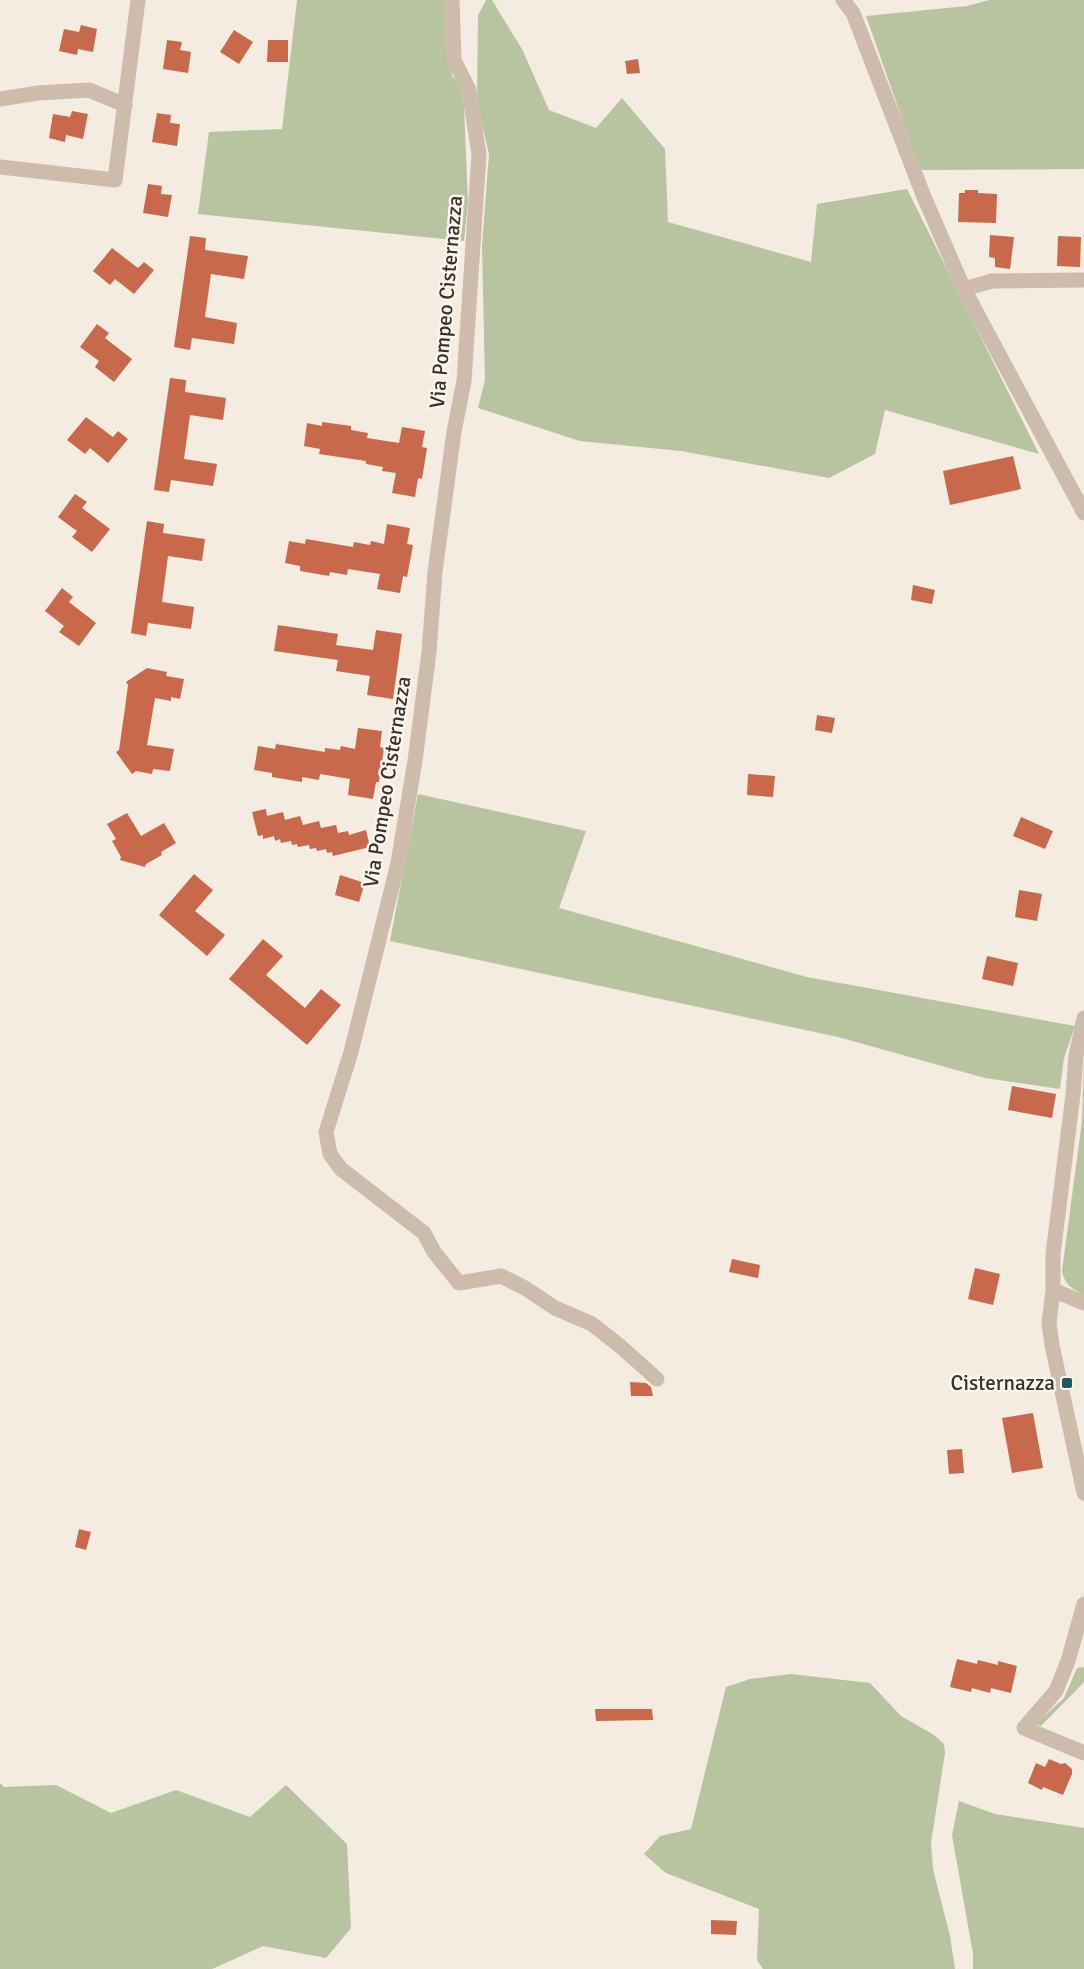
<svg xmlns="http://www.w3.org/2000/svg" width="1084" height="1969" font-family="Signika,sans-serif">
<rect width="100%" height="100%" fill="#f4ebe1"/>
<path fill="#b8c4a0" d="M297 0H447L452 76 461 85 464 106 468 203 464 241 198 214 209 132 282 129Z
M486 0H492L522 49 549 110 596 128 622 98 665 149 668 222 811 262 817 204 907 189 1039 454 885 410 875 454 829 478 681 451 580 441 478 408 485 380 482 246 489 154 477 102 478 15Z
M989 0H1084V169L920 170 866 16 967 6Z
M418 794 586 831 559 908 807 977 1075 1026 1064 1058 1060 1089 985 1078 838 1037 390 941Z
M1084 1057V1295C1071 1288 1065 1285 1062 1271L1082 1121Z
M1084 1667V1682L1041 1726 1036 1724 1064 1698 1077 1668Z
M791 1674 870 1683 901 1716 934 1735 944 1744 945 1753 931 1843 933 1869 950 1936 955 1969H763L757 1960 759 1909 666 1873 644 1854 660 1836 691 1829 726 1687 750 1679Z
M0 1783 4 1787 56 1785 111 1813 176 1790 250 1817 286 1785 347 1844 351 1928 326 1958 263 1946 212 1969H0Z
M959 1801 995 1814 1084 1828V1969H973V1954L952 1835Z"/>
<path fill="#c8694b" d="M81 25 97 29 93 52 78 49 77 55 59 51 64 29 79 32Z
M234 30 253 42 239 64 220 52Z
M167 40 182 42 180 50 191 52 188 73 163 69Z
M268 40H288V62H267Z
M638 59 640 73 627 74 625 61Z
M72 111 88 114 83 139 66 135 65 142 49 138 53 114 70 117Z
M157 113 171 115 170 123 180 124 177 146 152 142Z
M148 184 162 186 161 194 172 195 168 217 143 213Z
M965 190H978V193L997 194 996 223 958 222 959 193H965Z
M990 235 1014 237 1010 269 995 267V258L989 257Z
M190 236 206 238 205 250 248 256 244 279 211 274 205 317 237 323 234 344 192 338 190 350 174 347Z
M1058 236 1081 237 1080 267 1057 266Z
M112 248 138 268 144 262 154 270 134 294 115 279 110 285 93 271Z
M97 324 109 333 105 338 132 359 114 382 95 367 99 361 80 347Z
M170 378 186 380 185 392 226 398 223 420 190 415 184 459 217 464 213 486 171 480 169 492 154 490Z
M86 417 113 437 118 431 128 439 108 463 90 448 85 454 67 440Z
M322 422 351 426V430L368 433 367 438 399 443 402 427 425 431 422 447 427 448 422 479 418 478 415 497 392 493 396 473 382 471 383 467 366 464V461L319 454 320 449 304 446 307 423 322 426Z
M1013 456 1021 489 950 505 943 471Z
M75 494 87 502 82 508 110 529 92 552 72 537 77 531 58 517Z
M147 521 164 524 163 533 205 539 202 561 168 556 162 602 194 607 191 629 148 623 146 636 131 633Z
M387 524 410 528 407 544 413 545 407 577 403 576 400 593 377 589 380 574 348 569 347 575 330 572 329 576 300 571V566L285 563 289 541 305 544 306 539 353 547 354 542 370 545 371 541 384 544Z
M913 585 935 590 932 604 911 600Z
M62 588 73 597 69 602 96 623 79 646 59 632 64 626 45 611Z
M278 625 338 634 336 645 373 650 376 630 402 634 393 699 367 695 370 676 336 671 338 660 274 651Z
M147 668 167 672 166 676 184 679 180 699 171 697V701L155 698 147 745 174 749 170 771 153 769 152 774 136 771 132 774 116 752 119 750 125 708 128 685 126 682Z
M817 715 835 718 832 733 815 730Z
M358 728 382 731 380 747 384 748 379 782H376L373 799 348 795 350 779 320 774 319 780 302 777V782L272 777V773L254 770 258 746 275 749 276 744 325 752V748L340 750 341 746 355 749Z
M748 774 775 776 773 797 747 795Z
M266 809 267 816 283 812 285 820 300 816 303 825 319 821 321 828 336 825 338 833 348 831 349 835 366 830 370 847 333 856 332 852 327 853 326 849 317 851 316 848 310 849 309 845 298 847 297 844 292 845 291 841 281 843 280 839 275 841 274 836 263 839V835L258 836 252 812Z
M127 813 141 836 164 823 176 843 161 852 162 855 146 864 145 867 120 860 121 857 112 841 116 839 107 824Z
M1021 817 1053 831 1045 849 1013 836Z
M194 874 213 890 195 911 225 935 207 956 159 915Z
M340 875 365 883 359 902 335 895Z
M1019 890 1042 894 1037 921 1015 917Z
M263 939 283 956 266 975 305 1008 321 989 341 1005 307 1045 229 979Z
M987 956 1018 963 1013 986 982 979Z
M1012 1086 1056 1094 1052 1118 1008 1110Z
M732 1259 760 1265 758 1278 729 1272Z
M975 1268 1000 1274 993 1305 968 1299Z
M630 1382 646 1383 651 1387 653 1396H631Z
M1033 1413 1043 1468 1012 1473 1002 1418Z
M962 1449 964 1473 949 1474 947 1450Z
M79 1529 91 1532 86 1550 75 1547Z
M957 1659 977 1664 978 1660 998 1665V1661L1017 1666 1011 1693 991 1688 990 1693 972 1688 971 1692 950 1687Z
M595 1709H652L653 1720 596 1721Z
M1049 1759 1061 1764 1065 1763 1072 1769V1774L1063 1795 1043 1787 1042 1790 1028 1783 1036 1763 1045 1767Z
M711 1920 737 1921 736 1935 711 1934Z"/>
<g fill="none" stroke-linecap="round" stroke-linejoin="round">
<path stroke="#cdbbac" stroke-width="15" d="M452 0 454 60 469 90 479 154 464 381 454 432 435 572 429 652 415 761 398 863 351 1052 326 1132 330 1154 341 1169 424 1233 434 1252 459 1283 501 1276 525 1288 555 1308 592 1324 620 1346 657 1379
M843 0 853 13 924 197 964 289 1084 513
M0 99 38 93 89 90 125 105
M0 167 115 180 138 0
M964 289 992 281 1084 280
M1084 1018 1076 1056 1073 1095 1053 1254V1290L1049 1323 1052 1345 1084 1493
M1053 1290 1084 1303
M1084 1604 1068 1661 1056 1691 1024 1728 1084 1753"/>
</g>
<rect fill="#1f5a5e" stroke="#fbf5ee" stroke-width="2" x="1061" y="1377" width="12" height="12" rx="3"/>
<g text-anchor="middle" stroke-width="5" stroke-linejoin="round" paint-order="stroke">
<g font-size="21" fill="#3b302b" stroke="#fbf5ee">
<text transform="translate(446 302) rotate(-85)" y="7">Via Pompeo Cisternazza</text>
<text transform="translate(387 782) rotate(-81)" y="7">Via Pompeo Cisternazza</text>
</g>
<g font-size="21" fill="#3b302b" stroke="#fbf5ee" text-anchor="end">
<text x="1055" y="1390">Cisternazza</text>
</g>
</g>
</svg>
